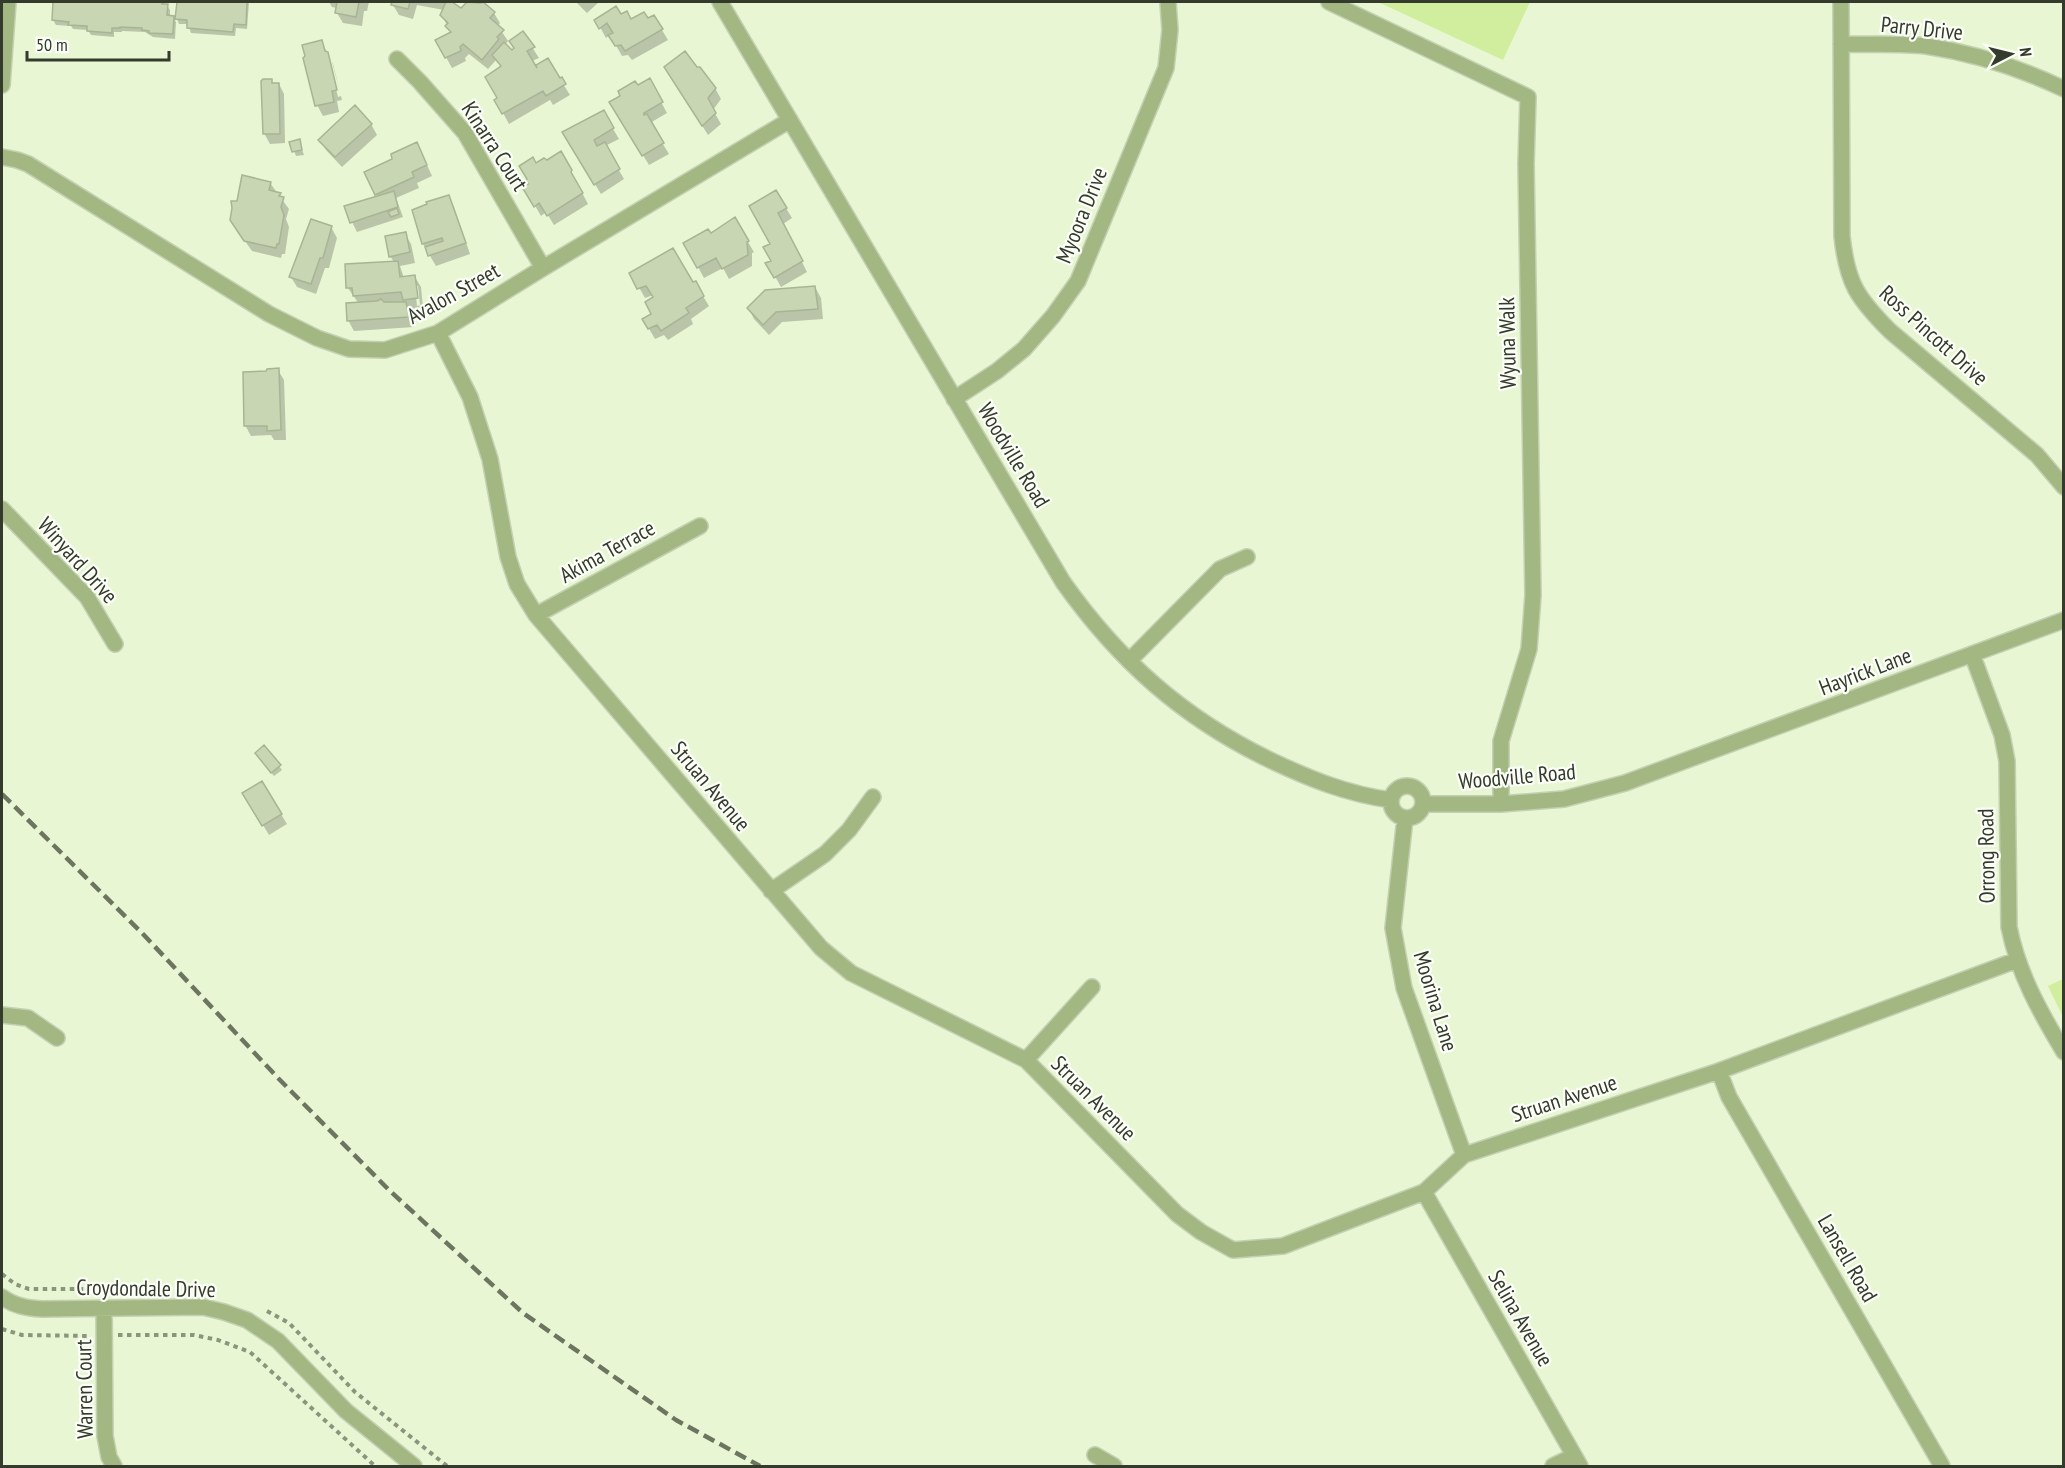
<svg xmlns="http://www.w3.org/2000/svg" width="2065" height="1468" font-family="'PT Sans Narrow',sans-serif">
<rect width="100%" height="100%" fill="#e8f6d3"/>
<path fill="#d0ee9d" d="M1378 2H1530L1503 60Z
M2063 979V1017L2048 986Z"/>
<path fill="#0003" fill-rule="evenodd" d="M53 2H164V5L167 6 170 10V17H173L176 22 175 39 153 37 145 32 122 31V32H114V37L91 35 88 30 73 29 71 26 56 25 53 20Z
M178 2H249L247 29 236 28 235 36 191 33 188 24H179L177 19Z
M329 2H369L367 11H364L362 26 343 23 337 13 338 8 332 7Z
M394 2H450L461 10 470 2H477L481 5 483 3 494 13 500 23 498 26 508 41 505 45 512 52 523 33 539 58 532 61 535 68 548 60 570 95 553 105 550 100 509 124 496 100 499 98 502 67 497 59 488 69 469 54 465 58 466 61 452 68 437 41 451 34 442 15 444 10 417 5 413 19 399 15 393 5Z
M576 2H599L587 13Z
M621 16 631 21 647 20 662 30 668 40 632 60 628 55 622 56 610 35 606 38 596 20Z
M321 42 327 52 338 97 341 96 332 62 333 64 342 100 337 101 339 112 323 116 317 105Z
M672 78 715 88 721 99 713 110 721 124 708 135Z
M649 80 667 113 650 123 669 154 649 165 617 113 637 87Z
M271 81 273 85 279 84 284 94 285 143 270 144 264 133Z
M603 112 619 139 605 146 624 179 601 194 564 133Z
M371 124 377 135 342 167 326 150 320 140Z
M299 141 304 155 296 156 291 143Z
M561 153 588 204 554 225 546 212 541 216 524 187 530 185 536 165 547 162Z
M422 154 432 176 417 183 419 188 396 198 403 217 357 232 352 222 378 197 366 173Z
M270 183 289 209 286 219 289 227 285 254H282L281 258 252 251 238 231V203Z
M449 196 454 207 470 254 436 266 423 244 413 211Z
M751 207 786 208 792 218 783 224 807 272 781 287 768 264 773 262V245Z
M734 219 754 252 752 253V266L729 279 723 268 704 278 685 243 711 235Z
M331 227 337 238 329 268H325L316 294 297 287 291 277Z
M405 234 411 244 415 263 400 266 404 278 415 277 421 287 423 308 408 310 414 327 354 331 348 320 359 304 348 288 394 262 390 256ZM415 286H418L420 305 417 306Z
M631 273 695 283 709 306 691 319 693 324 668 340 664 335 655 339 644 320 653 315 654 297 653 295 645 298Z
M815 287 821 298 823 319 782 322 769 335 754 319 749 309Z
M278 370 284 380 286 440H274L271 435 251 436 245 425Z
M259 758 279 766 282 770 274 776Z
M262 783 287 824 269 835 244 793Z"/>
<path fill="#c8d6b3" stroke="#a8b594" stroke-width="1.5" d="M53 2H162V4H168L167 15 174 16 173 34 149 33V31L142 30V28L120 27V28H112V33L87 31V26L68 25 69 22 52 20Z
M177 2H247L246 25 234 24 233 32 187 28V20L175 19Z
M337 2H359L356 17 335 13Z
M392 2H410L408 9 391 5Z
M446 2H452L461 8 467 2 481 3 483 2 495 12 490 18 504 30 497 37 499 39 482 60 463 44 460 47 461 51 445 58 435 40 451 32 445 26 448 23 440 15Z
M616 6 621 14 627 11 631 19 644 12 648 18 654 15 663 29 625 51 621 45 615 46 608 35 613 33 607 23 599 29 594 20Z
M523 31 535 47 527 51 537 68 536 65 548 58 560 78 562 77 566 84 546 96 543 91 502 114 494 100 497 98 485 77 501 66 492 55 504 42 512 50 514 48 509 41Z
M322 40 325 51 328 52 337 90 332 91 334 102 315 106 303 58 305 56 302 45Z
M685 51 697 67H700L716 88 708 98 716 113 702 126 664 67Z
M650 78 663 102 644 113V115L647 114 664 143 642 156 609 102 620 96 618 91 635 81 638 85Z
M263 79H272V83H279L280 134H263L261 81Z
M355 105 372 124 335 157 318 140Z
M604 110 614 128 594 140 597 146 605 142 620 169 594 185 562 132Z
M300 139 302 150 292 152 289 142Z
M417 142 427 165 412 172 414 177 375 195 364 172 392 159 391 154Z
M561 151 572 170 571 172 583 193 547 216 539 203 534 207 522 187 528 184 526 181 527 179 519 166 533 157 536 163 544 158 547 160Z
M242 175 271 182 269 190 281 193 279 196 284 197 281 207 284 215 279 244H277L276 248 244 241 230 220 232 208 231 201H237Z
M776 190 787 208 778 213 803 261 774 278 765 263 771 261 763 247 770 244 749 206Z
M394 191 398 207 350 223 344 206Z
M449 195 466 243 428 256 425 247 443 241 442 238 422 244 412 210 427 204 426 202Z
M397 208 399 214 391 217 388 212Z
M735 217 749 241 747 242 748 255 722 269 716 258 697 268 683 243 708 229 711 233Z
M311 219 332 226 323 258H320L311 284 289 277Z
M406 232 410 252 389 257 385 236Z
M673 248 693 282 696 281 704 296 686 308 689 313 661 331 657 325 648 329 642 319 651 314 645 302 653 297 646 286 637 289 629 273Z
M398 261 400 277 415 275 418 298 403 300 401 292 353 296 352 288H346L345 264Z
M815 286 818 309 776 312 763 325 747 308 765 290Z
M381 299 384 302H406L409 317 347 321 346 303 377 301Z
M279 368 281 430 267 431V426H244L243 372 266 371 267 369Z
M264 745 281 765 271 773 255 753Z
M262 781 282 814 262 826 242 793Z"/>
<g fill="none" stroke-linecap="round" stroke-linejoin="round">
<defs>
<path id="street" d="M720 2 1063 582C1119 661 1183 718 1270 760 1310 779 1347 794 1391 800
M1329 2 1528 97 1526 164 1533 595 1529 649 1501 741V804
M1841 2 1842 236C1847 283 1857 298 1890 331L2037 455 2064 487
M1841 44C1869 45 1898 43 1926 46 1974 53 2020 68 2064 89
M397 59 420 82 465 133 543 268
M2 85 8 2
M2 157 17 160 28 164 269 314 317 338 349 349 385 350 438 333 543 268 790 120
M438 333 470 397 490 459 508 557 517 584 536 615 821 948 851 973 1026 1060 1177 1214 1201 1232 1233 1250 1283 1246 1424 1192 1464 1155 1719 1071 2017 960
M954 399 997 371 1024 349 1053 316 1078 281 1166 68 1170 30 1168 2
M2 509 87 597 115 644
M536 615 700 526
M1972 654 2002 735 2007 761 2009 927C2018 973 2040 1012 2064 1052
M1129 661 1220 569 1247 557
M1391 802a16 16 0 1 1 32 0a16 16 0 1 1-32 0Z
M1423 804H1501L1564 799 1625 783 2064 620
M1405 818 1393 928 1404 988 1464 1155
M771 891 825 854 849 830 873 797
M2 1015 28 1018 57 1038
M1026 1060 1092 987
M1719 1071 1729 1097 1942 1466
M1424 1192 1580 1466
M2 1297C14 1306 27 1308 42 1309L203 1307 224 1312 247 1320 278 1341 346 1411 414 1466
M104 1309 105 1436 109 1457 114 1466
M1095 1455 1114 1466
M1553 1466 1574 1456"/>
</defs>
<use href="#street" stroke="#c4d0b2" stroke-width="18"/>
<path stroke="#8b957d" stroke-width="4" stroke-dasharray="4.5 4.5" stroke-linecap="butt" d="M2 1274 15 1284 29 1289H126
M267 1311 289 1323 355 1392 447 1466
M2 1329 22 1335 90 1336
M118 1335H194L218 1340 250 1352 375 1466"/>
<use href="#street" stroke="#a3b782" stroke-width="15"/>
<path stroke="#6d7561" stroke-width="4.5" stroke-dasharray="12 6" stroke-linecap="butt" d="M2 794 143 934 278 1078 389 1190 523 1313 676 1420 760 1466"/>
</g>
<g text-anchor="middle" stroke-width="4.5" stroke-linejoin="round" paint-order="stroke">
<g font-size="22" fill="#343a2c" stroke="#fcfff8">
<text transform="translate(1922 28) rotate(6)" y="8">Parry Drive</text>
<text transform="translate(495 146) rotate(57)" y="8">Kinarra Court</text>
<text transform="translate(1081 215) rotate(-68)" y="8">Myoora Drive</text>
<text transform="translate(453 293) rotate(-29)" y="8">Avalon Street</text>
<text transform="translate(1934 335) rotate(42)" y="8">Ross Pincott Drive</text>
<text transform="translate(1507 343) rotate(-91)" y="8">Wyuna Walk</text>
<text transform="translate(1014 455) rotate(59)" y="8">Woodville Road</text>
<text transform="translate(607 551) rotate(-29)" y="8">Akima Terrace</text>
<text transform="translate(78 560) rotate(48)" y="8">Winyard Drive</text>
<text transform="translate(1865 671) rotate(-21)" y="8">Hayrick Lane</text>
<text transform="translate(1517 776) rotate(-5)" y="8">Woodville Road</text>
<text transform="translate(711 786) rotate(50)" y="8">Struan Avenue</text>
<text transform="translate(1986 856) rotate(-91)" y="8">Orrong Road</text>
<text transform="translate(1436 1001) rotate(73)" y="8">Moorina Lane</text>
<text transform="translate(1094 1098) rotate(45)" y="8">Struan Avenue</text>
<text transform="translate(1564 1098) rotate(-18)" y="8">Struan Avenue</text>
<text transform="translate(1848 1258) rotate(60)" y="8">Lansell Road</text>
<text transform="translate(146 1288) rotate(1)" y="8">Croydondale Drive</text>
<text transform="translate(1521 1318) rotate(60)" y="8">Selina Avenue</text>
<text transform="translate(84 1389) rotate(-91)" y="8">Warren Court</text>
</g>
</g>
<rect width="2065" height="1468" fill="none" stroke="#343a2c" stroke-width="6"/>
<g transform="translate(2011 54) rotate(83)" stroke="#fcfff8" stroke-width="4.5" paint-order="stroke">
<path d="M0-4.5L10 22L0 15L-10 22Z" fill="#343a2c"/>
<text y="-9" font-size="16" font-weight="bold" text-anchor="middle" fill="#343a2c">N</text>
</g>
<path d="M27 51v9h142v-9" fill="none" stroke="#343a2c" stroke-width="3"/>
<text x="36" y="51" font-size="18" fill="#343a2c" stroke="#fcfff8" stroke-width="4.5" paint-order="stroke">50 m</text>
</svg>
